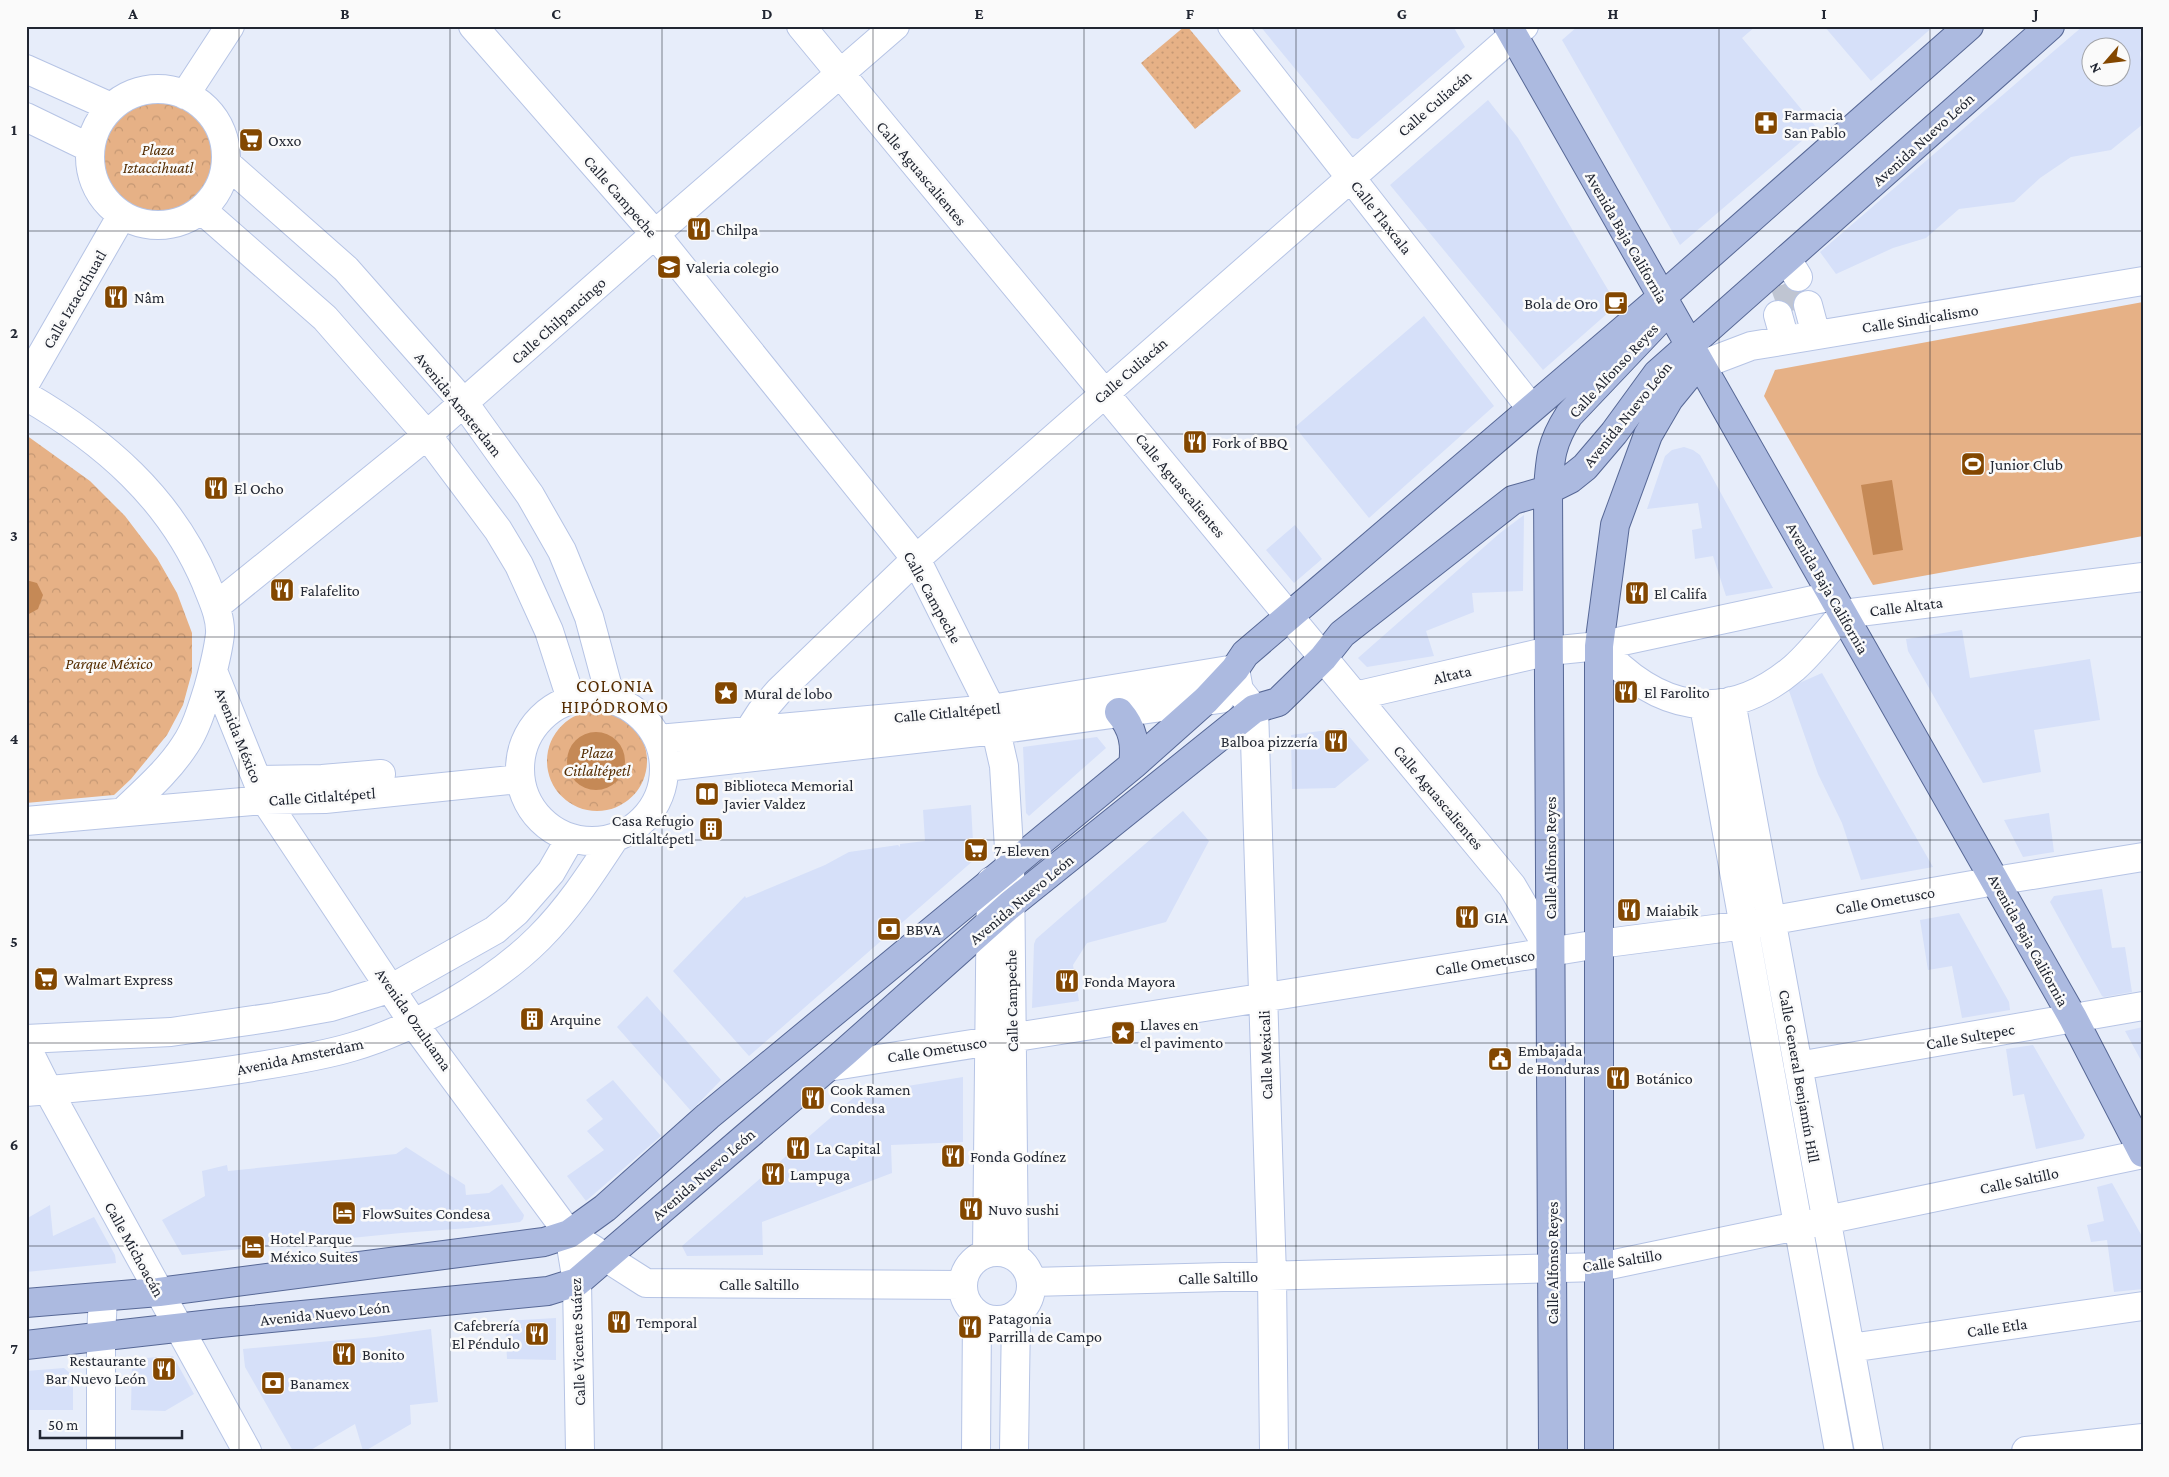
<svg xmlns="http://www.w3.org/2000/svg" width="2169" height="1477" font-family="'Crimson Pro',serif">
<defs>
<pattern id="forest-crowns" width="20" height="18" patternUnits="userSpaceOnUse" patternTransform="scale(1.25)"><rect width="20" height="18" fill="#e6b186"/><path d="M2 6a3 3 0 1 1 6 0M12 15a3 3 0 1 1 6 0" fill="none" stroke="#c59874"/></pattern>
<pattern id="garden-dots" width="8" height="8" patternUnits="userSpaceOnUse" patternTransform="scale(1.25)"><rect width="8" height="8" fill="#e6b186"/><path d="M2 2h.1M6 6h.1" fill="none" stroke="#c59874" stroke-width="1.8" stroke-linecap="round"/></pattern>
</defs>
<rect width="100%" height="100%" fill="#e7edfa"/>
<path fill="#d6e0f9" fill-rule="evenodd" d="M1260 26H1453L1465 47 1358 139 1352 138Z
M1578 26H1756L1742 38 1817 128 1680 245 1562 40Z
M1824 26H1934L1871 81Z
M2083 26H2143V40L2140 54 2143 70V124L2111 150 2071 157 2040 178 2014 202 1959 209 1926 238 1893 248 1836 274 1820 252ZM2092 48H2122V78H2092Z
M1488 100 1518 138 1617 305 1543 370 1390 185Z
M1424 316 1494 406 1369 518 1295 427Z
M1684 447 1693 450 1700 455 1773 588 1726 596 1713 556 1695 559 1692 530 1702 528 1698 503 1647 509 1665 456 1672 450Z
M1524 515 1523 591 1472 593 1474 612 1426 631 1434 656 1367 667 1358 658 1500 533Z
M1295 525 1322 559 1294 583 1266 550Z
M1962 630 1970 678 2090 659 2100 720 2034 730 2041 772 1983 783 1908 651 1906 639Z
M1822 673 1933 867 1861 880 1842 823 1818 774 1788 688Z
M1342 728 1369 760 1335 788 1292 789 1291 735Z
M1097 737 1106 748 1029 816 1026 813 1023 747Z
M971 805 974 860 749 1056 673 971 745 896 746 898 825 865 849 852 898 845 900 847V844L925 841 923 810Z
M1183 811 1209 841 1166 922 1087 943 1073 965 1079 1001 1032 1008 1034 944 1036 939Z
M2049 813 2054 852 2023 857 2004 820Z
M2102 889 2112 948 2125 947 2132 992 2104 997 2102 996 2050 902 2054 896Z
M1959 913 2009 1002 2010 1010 1962 1018 1952 966 1928 970 1920 920Z
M647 996 721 1080 691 1111 617 1027Z
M2143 1027V1064L2125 1031Z
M2033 1045 2085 1135 2083 1139 2036 1149 2024 1094 2013 1096 2006 1049Z
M963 1077V1142L891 1145 892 1173 762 1222 763 1255 687 1256 682 1246 858 1094Z
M613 1080 661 1136 586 1201 567 1176 604 1150 587 1131 603 1119 586 1100Z
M406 1147 465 1185 466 1195 489 1193 502 1184 524 1215 523 1219 520 1222 469 1228 401 1233 182 1255 162 1220 205 1196 202 1171 227 1165 228 1171 396 1154Z
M2112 1183 2143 1238V1289L2114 1292 2107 1240 2091 1242 2087 1225 2104 1221 2097 1187Z
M50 1205 53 1236 94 1217 115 1255 116 1263 26 1272V1219Z
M556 1318V1360L507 1359 505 1321Z
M431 1329 438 1402 410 1405 411 1424 365 1451H363L355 1424 309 1451H293L245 1367 243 1349 375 1337Z
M173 1356 194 1394 165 1411 131 1410 132 1359Z
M64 1368 73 1376V1410H26V1371Z"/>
<path fill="url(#forest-crowns)" d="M102 158a56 56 0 1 1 112 0a56 56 0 1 1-112 0Z
M26 435 90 481 125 516 157 558 177 593 192 633V672L183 705 167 735 131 779 114 795 26 803Z
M547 761a50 50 0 1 1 100 0a50 50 0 1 1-100 0Z"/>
<path fill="url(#garden-dots)" d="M1185 26H1187L1241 91 1195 129 1141 63Z"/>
<path fill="#e6b186" d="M2143 302V536L1873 585 1764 396 1775 370Z"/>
<path fill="#c58956" d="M1892 480 1903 550 1873 555 1861 485Z
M26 580 37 583 43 595 38 609 27 615Z
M567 761a29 29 0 1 1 58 0a29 29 0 1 1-58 0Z"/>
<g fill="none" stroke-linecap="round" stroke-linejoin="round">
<path stroke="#bfc5d2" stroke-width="28" stroke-dasharray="28 14" stroke-linecap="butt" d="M1784 284 1794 312"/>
<defs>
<path id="minor" d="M473 26 655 234 916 559 991 709 1004 766 1010 865 1014 1256
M801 26 1512 886 1550 951
M1232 26 1531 408
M26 69 111 107
M90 157a68 68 0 1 1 136 0a68 68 0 1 1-136 0Z
M185 95 230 26
M26 117 90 148
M226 163 346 269 464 403 530 495 562 551 589 617 611 699
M202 210 325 318 427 435 498 530 519 565 549 631 571 699
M1787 259 1798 277
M1808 305 1816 335
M1778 315 1785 340
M1701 365 1751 346 2143 281
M26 382 122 215
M26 396C104 441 170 498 206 583 212 599 221 616 220 634 218 652 213 671 208 689 202 708 196 729 185 745 169 770 145 791 124 811
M216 606 427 435 655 234 895 26
M1599 646C1656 710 1724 727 1794 668 1812 652 1827 632 1843 614L2143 577
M213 671 265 800 414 1024 569 1234 646 1283 962 1285
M1355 696 1549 651 1599 646 1832 596
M520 769a72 72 0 1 1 144 0a72 72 0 1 1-144 0Z
M1731 701 1869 1451
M1704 706 1839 1451
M1254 709 1272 1276 1274 1451
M750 729 761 712 779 691 916 559 1524 26
M658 739 991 709 1235 669 1239 690 1254 709
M665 767 996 730 1220 699
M257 780 322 779 381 774
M26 821 265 800 325 799 520 779
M26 1039 171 1032 275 1017 331 1007 392 988 495 930 516 912 551 872 570 839
M26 1046 48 1090 247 1451
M1798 1066 2143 1006
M828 1067 1599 944 1745 925 1995 881 2143 857
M26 1092C104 1085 182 1079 259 1066 290 1061 322 1056 352 1047 414 1029 493 984 539 938 569 908 591 874 614 839
M569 1234 577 1282 580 1451
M963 1286a34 34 0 1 1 68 0a34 34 0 1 1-68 0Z
M987 1253 991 881
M1031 1282 1600 1267 2143 1154
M1850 1348 2143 1306
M101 1451V1336L103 1297
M976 1451 977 1314
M1014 1451 1016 1315
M2026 1451 2143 1438"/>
<path id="major" d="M1508 26 2073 1018 2143 1153
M1119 712C1133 728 1136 744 1133 765
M26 1303 159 1292 544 1242 569 1234 605 1208 708 1116 1133 765 1206 700 1235 669 1245 654 1662 297 1969 26
M26 1345 220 1323 548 1291 577 1282 844 1053 1010 905 1254 709 1278 702 1323 658 1342 634 1513 500 1548 490 1570 479 1585 467 1614 433 1657 374 2050 26
M1553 1451 1548 490C1550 458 1551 443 1569 415L1663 316
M1599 1451V646L1615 525 1648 435 1669 399 1687 377 1701 365"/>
</defs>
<use href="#minor" stroke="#b6c4e5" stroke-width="30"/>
<use href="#major" stroke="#576896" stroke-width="30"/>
<use href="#minor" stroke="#fff" stroke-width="28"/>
<use href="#major" stroke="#acbae0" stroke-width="28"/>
</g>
<path fill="none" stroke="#212632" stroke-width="1" stroke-opacity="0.55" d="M239 26V1451M450 26V1451M662 26V1451M873 26V1451M1084 26V1451M1296 26V1451M1507 26V1451M1719 26V1451M1930 26V1451M26 231H2143M26 434H2143M26 637H2143M26 840H2143M26 1043H2143M26 1246H2143"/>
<defs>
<symbol id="pharmacy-square" viewBox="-11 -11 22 22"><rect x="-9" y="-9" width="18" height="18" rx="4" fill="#834700" stroke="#fafafa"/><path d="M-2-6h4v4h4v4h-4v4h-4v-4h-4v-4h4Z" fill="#fff"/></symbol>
<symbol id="supermarket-square" viewBox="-11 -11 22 22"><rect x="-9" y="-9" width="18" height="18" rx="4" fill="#834700" stroke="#fafafa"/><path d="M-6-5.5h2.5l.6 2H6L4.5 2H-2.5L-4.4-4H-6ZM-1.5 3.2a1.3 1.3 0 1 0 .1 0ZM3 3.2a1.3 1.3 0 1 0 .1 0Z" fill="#fff"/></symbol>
<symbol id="restaurant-square" viewBox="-11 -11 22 22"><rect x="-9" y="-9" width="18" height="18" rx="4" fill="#834700" stroke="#fafafa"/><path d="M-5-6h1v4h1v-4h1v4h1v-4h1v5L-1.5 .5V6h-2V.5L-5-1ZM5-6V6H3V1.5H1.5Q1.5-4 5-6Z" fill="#fff"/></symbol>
<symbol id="school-square" viewBox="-11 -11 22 22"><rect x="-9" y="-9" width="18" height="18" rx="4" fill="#834700" stroke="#fafafa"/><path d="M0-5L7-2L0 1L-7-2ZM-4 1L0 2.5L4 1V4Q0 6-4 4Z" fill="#fff"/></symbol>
<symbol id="cafe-square" viewBox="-11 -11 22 22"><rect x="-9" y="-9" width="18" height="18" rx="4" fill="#834700" stroke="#fafafa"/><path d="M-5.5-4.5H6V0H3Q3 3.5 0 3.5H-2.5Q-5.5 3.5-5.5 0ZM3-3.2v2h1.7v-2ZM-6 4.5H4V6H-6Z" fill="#fff"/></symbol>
<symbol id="stadium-square" viewBox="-11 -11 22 22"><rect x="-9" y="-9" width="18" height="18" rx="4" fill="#834700" stroke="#fafafa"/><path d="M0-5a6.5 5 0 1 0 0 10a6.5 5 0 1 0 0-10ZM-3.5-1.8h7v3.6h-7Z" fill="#fff"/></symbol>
<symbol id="sight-square" viewBox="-11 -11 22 22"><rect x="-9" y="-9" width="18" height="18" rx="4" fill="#834700" stroke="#fafafa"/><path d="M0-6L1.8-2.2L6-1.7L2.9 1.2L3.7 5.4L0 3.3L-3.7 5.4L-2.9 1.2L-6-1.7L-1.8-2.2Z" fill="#fff"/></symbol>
<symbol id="library-square" viewBox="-11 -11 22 22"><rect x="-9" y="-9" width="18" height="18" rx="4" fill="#834700" stroke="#fafafa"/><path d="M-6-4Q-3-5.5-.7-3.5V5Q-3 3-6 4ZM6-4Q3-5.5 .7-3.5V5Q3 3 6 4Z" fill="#fff"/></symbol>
<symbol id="building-square" viewBox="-11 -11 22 22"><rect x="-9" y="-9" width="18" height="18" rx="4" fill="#834700" stroke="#fafafa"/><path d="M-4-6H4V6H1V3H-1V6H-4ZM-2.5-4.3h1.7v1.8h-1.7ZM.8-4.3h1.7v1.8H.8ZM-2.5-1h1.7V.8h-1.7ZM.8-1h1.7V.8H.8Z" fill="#fff"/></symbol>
<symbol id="bank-square" viewBox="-11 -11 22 22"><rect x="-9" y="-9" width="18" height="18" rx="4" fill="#834700" stroke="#fafafa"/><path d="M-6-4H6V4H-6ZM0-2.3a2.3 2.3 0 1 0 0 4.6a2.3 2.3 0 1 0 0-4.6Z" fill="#fff"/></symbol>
<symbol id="civic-square" viewBox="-11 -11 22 22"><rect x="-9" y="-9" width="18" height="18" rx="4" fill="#834700" stroke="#fafafa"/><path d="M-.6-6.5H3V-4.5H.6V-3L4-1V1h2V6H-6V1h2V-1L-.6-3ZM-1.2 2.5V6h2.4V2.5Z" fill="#fff"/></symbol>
<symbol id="hotel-square" viewBox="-11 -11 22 22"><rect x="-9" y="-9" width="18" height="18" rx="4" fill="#834700" stroke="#fafafa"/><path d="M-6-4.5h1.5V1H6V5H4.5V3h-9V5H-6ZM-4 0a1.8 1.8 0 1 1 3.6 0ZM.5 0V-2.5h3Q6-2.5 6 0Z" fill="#fff"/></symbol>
</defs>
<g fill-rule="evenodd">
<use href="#pharmacy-square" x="1752" y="109" width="28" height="28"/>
<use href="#supermarket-square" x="237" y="126" width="28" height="28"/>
<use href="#restaurant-square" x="685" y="215" width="28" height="28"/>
<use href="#school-square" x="655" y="253" width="28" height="28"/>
<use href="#restaurant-square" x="102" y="283" width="28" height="28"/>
<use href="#cafe-square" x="1602" y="289" width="28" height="28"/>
<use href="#restaurant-square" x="1181" y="428" width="28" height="28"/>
<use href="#stadium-square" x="1959" y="450" width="28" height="28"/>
<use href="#restaurant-square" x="202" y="474" width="28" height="28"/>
<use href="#restaurant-square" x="268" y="576" width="28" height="28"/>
<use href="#restaurant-square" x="1623" y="579" width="28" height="28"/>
<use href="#restaurant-square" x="1612" y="678" width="28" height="28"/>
<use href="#sight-square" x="712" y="679" width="28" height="28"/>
<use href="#restaurant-square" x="1322" y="727" width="28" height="28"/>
<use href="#library-square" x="693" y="780" width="28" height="28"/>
<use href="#building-square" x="697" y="815" width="28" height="28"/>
<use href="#supermarket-square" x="962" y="836" width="28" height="28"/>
<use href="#restaurant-square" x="1615" y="896" width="28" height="28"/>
<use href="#restaurant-square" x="1453" y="903" width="28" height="28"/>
<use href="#bank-square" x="875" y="915" width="28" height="28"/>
<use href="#supermarket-square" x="32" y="965" width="28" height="28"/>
<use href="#restaurant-square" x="1053" y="967" width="28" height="28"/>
<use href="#building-square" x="518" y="1005" width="28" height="28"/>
<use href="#sight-square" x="1109" y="1019" width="28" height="28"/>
<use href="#civic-square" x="1486" y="1045" width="28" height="28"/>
<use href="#restaurant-square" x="1604" y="1064" width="28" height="28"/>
<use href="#restaurant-square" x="799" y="1084" width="28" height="28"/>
<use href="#restaurant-square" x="784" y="1134" width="28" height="28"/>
<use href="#restaurant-square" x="939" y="1142" width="28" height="28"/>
<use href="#restaurant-square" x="759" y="1160" width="28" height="28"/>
<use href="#restaurant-square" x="957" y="1195" width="28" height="28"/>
<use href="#hotel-square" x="330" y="1199" width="28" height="28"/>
<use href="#hotel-square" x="239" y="1233" width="28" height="28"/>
<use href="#restaurant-square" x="605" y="1308" width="28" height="28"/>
<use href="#restaurant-square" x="956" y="1313" width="28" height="28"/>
<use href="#restaurant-square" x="523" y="1320" width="28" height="28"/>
<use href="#restaurant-square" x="330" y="1340" width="28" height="28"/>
<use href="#restaurant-square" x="150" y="1355" width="28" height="28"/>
<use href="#bank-square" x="259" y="1369" width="28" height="28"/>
</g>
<g text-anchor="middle" stroke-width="5" stroke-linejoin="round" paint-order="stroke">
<g font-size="16" fill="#212632" stroke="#fafafa">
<text transform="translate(1434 103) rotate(-41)" y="6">Calle Culiacán</text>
<text transform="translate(1923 139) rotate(-42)" y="6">Avenida Nuevo León</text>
<text transform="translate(922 173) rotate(50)" y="6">Calle Aguascalientes</text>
<text transform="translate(621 196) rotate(49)" y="6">Calle Campeche</text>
<text transform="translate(1382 217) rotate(52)" y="6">Calle Tlaxcala</text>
<text transform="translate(1627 237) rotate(60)" y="6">Avenida Baja California</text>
<text transform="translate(74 299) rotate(-60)" y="6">Calle Iztaccihuatl</text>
<text transform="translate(1920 318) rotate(-9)" y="6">Calle Sindicalismo</text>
<text transform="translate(558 320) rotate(-42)" y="6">Calle Chilpancingo</text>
<text transform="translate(1130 370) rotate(-41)" y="6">Calle Culiacán</text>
<text transform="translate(1613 370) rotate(-47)" y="6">Calle Alfonso Reyes</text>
<text transform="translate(459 404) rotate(51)" y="6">Avenida Amsterdam</text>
<text transform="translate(1627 414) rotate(-51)" y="6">Avenida Nuevo León</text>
<text transform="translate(1181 485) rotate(50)" y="6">Calle Aguascalientes</text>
<text transform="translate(1828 588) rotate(60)" y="6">Avenida Baja California</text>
<text transform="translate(933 597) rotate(61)" y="6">Calle Campeche</text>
<text transform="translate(1906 606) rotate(-7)" y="6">Calle Altata</text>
<text transform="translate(1452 674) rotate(-13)" y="6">Altata</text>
<text transform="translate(947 712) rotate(-5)" y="6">Calle Citlaltépetl</text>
<text transform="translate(239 735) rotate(68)" y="6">Avenida México</text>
<text transform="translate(322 796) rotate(-4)" y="6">Calle Citlaltépetl</text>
<text transform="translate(1439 797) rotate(50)" y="6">Calle Aguascalientes</text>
<text transform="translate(1550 858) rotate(-90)" y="6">Calle Alfonso Reyes</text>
<text transform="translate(1021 899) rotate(-40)" y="6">Avenida Nuevo León</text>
<text transform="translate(1885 900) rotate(-10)" y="6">Calle Ometusco</text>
<text transform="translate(2029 940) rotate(61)" y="6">Avenida Baja California</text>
<text transform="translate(1485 962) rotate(-9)" y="6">Calle Ometusco</text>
<text transform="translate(1011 1001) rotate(-91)" y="6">Calle Campeche</text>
<text transform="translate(414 1019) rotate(55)" y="6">Avenida Ozuluama</text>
<text transform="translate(1970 1036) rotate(-10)" y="6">Calle Sultepec</text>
<text transform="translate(937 1049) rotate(-9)" y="6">Calle Ometusco</text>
<text transform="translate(1265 1055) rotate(-92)" y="6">Calle Mexicali</text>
<text transform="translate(300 1056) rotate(-12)" y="6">Avenida Amsterdam</text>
<text transform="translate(1800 1076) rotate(80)" y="6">Calle General Benjamín Hill</text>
<text transform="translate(703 1174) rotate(-41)" y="6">Avenida Nuevo León</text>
<text transform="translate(2019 1180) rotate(-12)" y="6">Calle Saltillo</text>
<text transform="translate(135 1249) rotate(61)" y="6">Calle Michoacán</text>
<text transform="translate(1622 1260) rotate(-9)" y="6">Calle Saltillo</text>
<text transform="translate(1552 1263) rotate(-90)" y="6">Calle Alfonso Reyes</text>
<text transform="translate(1218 1277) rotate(-2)" y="6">Calle Saltillo</text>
<text x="759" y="1290">Calle Saltillo</text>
<text transform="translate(325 1313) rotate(-6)" y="6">Avenida Nuevo León</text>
<text transform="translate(1997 1327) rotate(-8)" y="6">Calle Etla</text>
<text transform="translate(577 1342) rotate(-92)" y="6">Calle Vicente Suárez</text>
</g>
<g font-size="16" fill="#212632" stroke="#fafafa" text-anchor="start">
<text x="1784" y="120">Farmacia<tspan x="1784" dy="18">San Pablo</tspan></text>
<text x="268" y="146">Oxxo</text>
<text x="716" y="235">Chilpa</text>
<text x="686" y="273">Valeria colegio</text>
<text x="134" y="303">Nâm</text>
<text x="1598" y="309" text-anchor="end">Bola de Oro</text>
<text x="1212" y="448">Fork of BBQ</text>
<text x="1990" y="470">Junior Club</text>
<text x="234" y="494">El Ocho</text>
<text x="300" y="596">Falafelito</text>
<text x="1654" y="599">El Califa</text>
<text x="1644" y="698">El Farolito</text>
<text x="744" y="699">Mural de lobo</text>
<text x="1318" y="747" text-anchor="end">Balboa pizzería</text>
<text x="724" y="791">Biblioteca Memorial<tspan x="724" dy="18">Javier Valdez</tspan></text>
<text x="694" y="826" text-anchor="end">Casa Refugio<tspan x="694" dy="18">Citlaltépetl</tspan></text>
<text x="994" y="856">7-Eleven</text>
<text x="1646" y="916">Maiabik</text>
<text x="1484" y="923">GIA</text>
<text x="906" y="935">BBVA</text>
<text x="64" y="985">Walmart Express</text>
<text x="1084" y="987">Fonda Mayora</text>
<text x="550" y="1025">Arquine</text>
<text x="1140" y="1030">Llaves en<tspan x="1140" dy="18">el pavimento</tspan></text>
<text x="1518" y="1056">Embajada<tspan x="1518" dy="18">de Honduras</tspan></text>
<text x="1636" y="1084">Botánico</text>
<text x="830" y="1095">Cook Ramen<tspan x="830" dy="18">Condesa</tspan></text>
<text x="816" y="1154">La Capital</text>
<text x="970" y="1162">Fonda Godínez</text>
<text x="790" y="1180">Lampuga</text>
<text x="988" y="1215">Nuvo sushi</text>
<text x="362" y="1219">FlowSuites Condesa</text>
<text x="270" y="1244">Hotel Parque<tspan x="270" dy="18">México Suites</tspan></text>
<text x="988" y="1324">Patagonia<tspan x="988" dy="18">Parrilla de Campo</tspan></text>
<text x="636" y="1328">Temporal</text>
<text x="520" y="1331" text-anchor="end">Cafebrería<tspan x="520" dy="18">El Péndulo</tspan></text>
<text x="362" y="1360">Bonito</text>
<text x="146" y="1366" text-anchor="end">Restaurante<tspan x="146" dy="18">Bar Nuevo León</tspan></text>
<text x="290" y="1389">Banamex</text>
</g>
<g font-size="16" font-style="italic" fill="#562e03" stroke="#fafafa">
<text x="158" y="155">Plaza<tspan x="158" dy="18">Iztaccihuatl</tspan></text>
<text x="109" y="669">Parque México</text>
<text x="597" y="758">Plaza<tspan x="597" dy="18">Citlaltépetl</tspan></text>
</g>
<g font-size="18" letter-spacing="1" fill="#542b00" stroke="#fafafa">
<text x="615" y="692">COLONIA<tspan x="615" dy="21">HIPÓDROMO</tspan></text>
</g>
</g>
<rect width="2169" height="1477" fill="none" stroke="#fafafa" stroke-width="55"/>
<g transform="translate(2106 62) rotate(242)"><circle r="24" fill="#fafafa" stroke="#a3a5aa"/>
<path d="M0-4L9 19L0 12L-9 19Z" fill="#834700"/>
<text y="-8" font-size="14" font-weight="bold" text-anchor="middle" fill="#212632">N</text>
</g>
<path d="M40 1430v8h142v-8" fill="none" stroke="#212632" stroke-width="2.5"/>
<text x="48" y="1430" font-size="15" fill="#212632" stroke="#fafafa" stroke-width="4" paint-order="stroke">50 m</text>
<rect x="28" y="28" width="2114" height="1422" fill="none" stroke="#212632" stroke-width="2"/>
<g font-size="16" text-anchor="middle" font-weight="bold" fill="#212632">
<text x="133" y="19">A</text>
<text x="345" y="19">B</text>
<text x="556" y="19">C</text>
<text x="767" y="19">D</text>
<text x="979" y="19">E</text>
<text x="1190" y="19">F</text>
<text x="1402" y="19">G</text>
<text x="1613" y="19">H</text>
<text x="1824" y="19">I</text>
<text x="2036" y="19">J</text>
<text x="14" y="135">1</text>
<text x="14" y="338">2</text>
<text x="14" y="541">3</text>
<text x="14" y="744">4</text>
<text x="14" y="947">5</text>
<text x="14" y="1150">6</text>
<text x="14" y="1354">7</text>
</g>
</svg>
